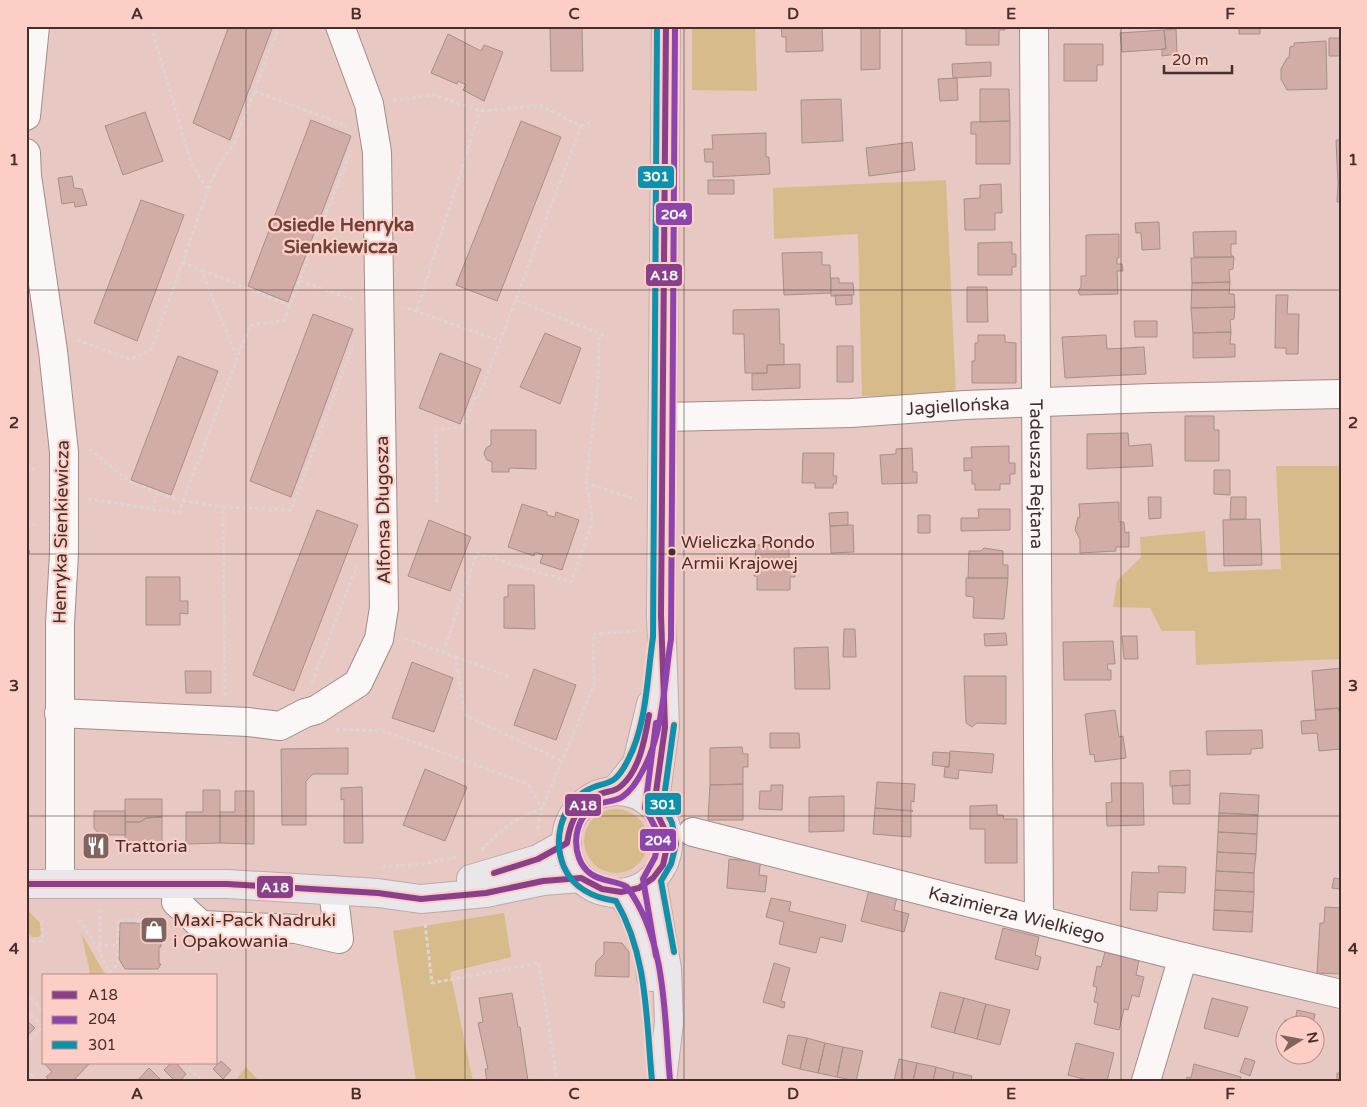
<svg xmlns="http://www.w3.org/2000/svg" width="1367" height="1107" font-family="'Varela Round',sans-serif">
<rect width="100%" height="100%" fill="#e7c8c2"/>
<path fill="#d8bb8b" d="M692 26H755L757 91 692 90Z
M946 180 956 394 862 396 858 234 774 239 773 188Z
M1276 466H1339L1341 659 1196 665 1195 631H1162L1150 608 1113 607 1117 581 1141 557 1140 537 1205 531 1208 572 1281 569Z
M584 841a32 32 0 1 1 64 0a32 32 0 1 1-64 0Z
M26 908 40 923 41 934 39 937H32L26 932Z
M504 913 511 957 450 972 473 1081H416L393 931Z
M81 933 106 976H87L90 972Z
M246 1067 259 1081H235Z"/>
<path fill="#d2aca6" stroke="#a78f8b" d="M229 26H273L230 140 193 123Z
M550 26H582L583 71H551Z
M781 26H822L823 51 786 52V37H782Z
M861 26H880V69L861 70Z
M961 26H1005V30H999V45H966V29H961Z
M1239 26H1260V34H1239Z
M1176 29 1177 54 1162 56V49H1166L1164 30Z
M1164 30 1166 49 1122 52 1120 33Z
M448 34 481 51 484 45 503 52 484 101 463 90 466 85 458 81 457 84 431 73Z
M1329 38H1341V56H1329Z
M1326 41 1327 89 1287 90 1281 79V69L1287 58H1289L1290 47 1294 46V43Z
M1064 44H1103V65H1097V81H1064Z
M991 62V76L953 78 952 64Z
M957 78 958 100 940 101 938 79Z
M980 89H1009L1010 121 980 122Z
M841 99 843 141 802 143 801 100Z
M145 112 163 161 123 175 105 126Z
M311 120 351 136 288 302 248 286Z
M521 121 561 137 497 301 456 285Z
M1010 121V164H976V134H971V122Z
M766 133V157H769L770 174 713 177V162H705L704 149H713L712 135Z
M1336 140H1341V184H1338Z
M912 142 915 170 869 176 866 148Z
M72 176 74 188 82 189 87 205 75 207 74 202 62 204 58 178Z
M708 180H734V194H708Z
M1001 184 1002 213H995V230H965L964 199 980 198V185Z
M1338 184H1341V202H1337Z
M141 200 184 215 137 341 94 323Z
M1159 222 1160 249 1142 250 1141 233H1136L1135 223Z
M1236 231V244H1231V255L1234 257H1194L1193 232Z
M1119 234V258H1117V264H1122L1123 271H1117L1118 294 1080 295 1078 291 1081 287V276H1086V235Z
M1012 242V254H1016V267H1012V275H978V243Z
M822 252V265H830L831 293 784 295 782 253Z
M1234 257 1233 269 1229 270 1230 282 1192 283 1191 258Z
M831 278H839V283H853L854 295 831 296Z
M1230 282 1229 294H1234L1235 307 1191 308 1192 283Z
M967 287H987L988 322H967Z
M835 295H852V304L836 305Z
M1276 295H1288L1287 314H1299L1298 354H1286V348H1275Z
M1235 307 1234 319 1230 320 1231 332 1193 333 1191 308Z
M779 309 780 344H784V365H767V373H745L744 334H733V310Z
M313 314 353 329 291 497 250 481Z
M1134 321H1157V337H1135Z
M1231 332 1230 344H1235V357L1193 358V333Z
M545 333 581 348 560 404 520 387Z
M978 335H1005V342L1016 343V383H972V361H975V343H978Z
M1106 335 1107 349 1144 347 1146 374 1065 378 1062 337Z
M837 346H853V382H837Z
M440 353 481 369 460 424 419 408Z
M178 356 218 371 171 495 131 480Z
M800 364V388L752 390V374L767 373V365Z
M1185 416H1214V430H1219V461H1185Z
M491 430H536V469L509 468V472H492V462L487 460 484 454 486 448 491 445Z
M1128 433 1129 446 1151 444 1153 466 1087 469V434Z
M1009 446V463H1015V474H1010V484H1000V490H975V484H972V470L964 471V458H972L971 447Z
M912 448 913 472H917V483L882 484 880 455 896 454V449Z
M803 453H834L833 476H837L836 484H833V488H815V483H802Z
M1214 470H1230V495L1214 494Z
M1148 497H1161V518L1149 519Z
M1231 497H1246V519H1230Z
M1119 502V522H1124L1125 533 1129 532V547H1116V551L1080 553V539L1075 530 1078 517H1080L1079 504Z
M522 504 547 512V515L555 517 556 512 579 520 562 570 540 563 543 555 535 552 534 556 508 547Z
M978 509H1010V530L961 531V518H979Z
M317 510 358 525 294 691 253 675Z
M848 512V525L830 526 829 513Z
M918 515H930V533H918Z
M1260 519 1262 565 1224 566 1223 520Z
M429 520 471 537 450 591 408 576Z
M853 525 854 552 831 553 830 526Z
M756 545H789V565H795V577H790V590H757V576H754Z
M26 548 30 551 27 558H26Z
M984 548 1003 551V565H1008V578H968L969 551H981Z
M146 577H180V601H188V614L180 613V625H146Z
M966 578H1008L1004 619 973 618 974 597 966 596Z
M508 585H534L535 629 504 628V597H508Z
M844 629H855L856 657H843Z
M1006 633 1007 645 985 646 984 634Z
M1122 636H1137L1138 659H1124Z
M1113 641 1115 664H1107L1108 670H1111V680H1064L1063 642Z
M828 647 830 689H795L794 648Z
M412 662 453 678 434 732 392 718Z
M1341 668V708L1315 710 1312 671Z
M534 669 576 685 556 740 514 725Z
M185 671H211V693H186Z
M964 676H1006V724L977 723 972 727 966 723Z
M1338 708 1341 717V749L1319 751 1317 733 1302 734 1301 721 1316 720 1315 710Z
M1115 710 1119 737 1123 736 1126 758 1095 762 1094 754 1090 755 1085 714Z
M1262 730 1263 748 1251 749V754L1207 755 1206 731Z
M770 733H799L800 748H770Z
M742 747 743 754H748V767H743V784L710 785V748Z
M348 748V774H313L306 781V825H282L281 749Z
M950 751 994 754 992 773 959 770 958 779 944 777 945 767H949Z
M933 752 950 753 949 767 932 765Z
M425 769 467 787 445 841 403 825Z
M1190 770V785L1170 786V771Z
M877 782 915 784 914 802 911 801V810L913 811 875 808Z
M1111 783H1143L1144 825 1107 826 1106 803 1112 802Z
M743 784V820H708L710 785Z
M771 785H783L782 810 759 809 760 791H771Z
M1190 785V804H1173L1172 786Z
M362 787 363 843H344V799L341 800V788Z
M203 790H220V843L186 844V812H203Z
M235 791H254V844L220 843V812H235Z
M1220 793 1259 795 1258 815 1219 813Z
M844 796V831L809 832V797Z
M125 799H162V817L146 818 140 822H125Z
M997 805V815H1003L1004 819H1017V863H985V829H970V806Z
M875 808 913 811 911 812V837L873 834Z
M94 811H125L126 835H100L94 828Z
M1219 813 1258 815 1257 834 1218 832Z
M162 817V844H125V822H140L146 818Z
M1218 832 1257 834 1256 854 1217 852Z
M1217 852 1256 854 1254 873 1216 871Z
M761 857 759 875 767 876 765 892 727 888 729 859 750 861Z
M1158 866 1186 867 1185 893 1158 892 1157 911 1130 910 1132 872 1159 873Z
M1216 871 1254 873V892L1215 890Z
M1334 878 1341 879V889L1332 888Z
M869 890 897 897 894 910 909 914 904 932 861 921Z
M1215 890 1254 892 1253 912 1214 910Z
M771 898 791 902 789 911 846 925 842 942 820 937 816 953 779 944 784 922 766 917Z
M1325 907 1341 908V974L1317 973 1320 923H1324Z
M1214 910 1253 912 1252 932 1213 930Z
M120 923H161V947H159V964H161L158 969H125L119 959Z
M1003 928 1039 937 1035 955 1041 957 1038 970 995 959Z
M604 942 622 943 629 952V977L595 976 596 962 604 954Z
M1105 952 1139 960 1136 975 1144 977 1139 997 1132 995 1128 1010 1124 1009 1119 1030 1094 1024 1098 1003 1094 1002 1097 987 1093 986 1097 966 1101 967Z
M774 963 790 968 781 1001 785 1002 784 1008 763 1002Z
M940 992 964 998 954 1033 931 1027Z
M512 993 518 1027H520L528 1081H487L485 1069H488L478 1023 483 1022 479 998Z
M964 998 986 1004 977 1039 954 1033Z
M1212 998 1248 1007 1238 1037 1204 1028Z
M986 1004 1010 1010 1000 1045 977 1039Z
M1297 1010 1315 1014 1313 1024H1284V1047L1279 1046 1285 1020 1295 1022Z
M26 1020 35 1028 26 1037Z
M1314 1032 1319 1033 1315 1054H1314Z
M788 1035 807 1038 800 1069 782 1064Z
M807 1038 825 1043 818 1073 800 1069Z
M825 1043 843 1047 837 1077 818 1073Z
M1076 1043 1114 1053 1107 1081H1091L1068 1075Z
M843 1047 863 1051 856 1081 837 1077Z
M1245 1058 1255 1061 1250 1076 1240 1072Z
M899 1059 917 1063 913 1081H894Z
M221 1061 231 1070 223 1079 213 1069Z
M44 1063H90L73 1081H50L46 1077 52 1072Z
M171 1063H176L186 1074 180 1081H175L164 1070Z
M917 1063 936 1067 933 1081H913Z
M1194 1064 1241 1077 1240 1081H1186L1187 1077 1191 1078Z
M936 1067 954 1072 952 1081H933Z
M149 1068 162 1081H137Z
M954 1072 972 1076 971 1081H952Z
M1337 1073H1341V1081H1337Z"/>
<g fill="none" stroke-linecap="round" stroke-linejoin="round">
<defs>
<g id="minor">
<path id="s1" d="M1034 26 1039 920"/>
<path d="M26 116 35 26"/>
<path d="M26 153 27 176 53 351 64 452V554L60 623V883"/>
<path id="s2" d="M664 417 851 413 965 405 1152 398 1341 394"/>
<path d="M59 713 248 722 280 726 305 713 316 710 358 683 379 639 384 608 377 152 369 104 340 26"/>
<path id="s3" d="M693 832 1175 955 1341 994"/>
<path d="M176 902 201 925 296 929 339 939 333 890"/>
<path d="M1146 1081 1183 957"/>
</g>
<path id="major" d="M615 791 637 763 651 704
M566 842a51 51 0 1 1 102 0a51 51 0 1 1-102 0Z
M654 807 665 727 661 615 666 26
M471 879 538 859 567 843
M652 879 667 969 669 1022 662 1081
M26 884H227L378 893 421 899 486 893 543 881 581 878
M621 893C638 917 649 947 651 977"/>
</defs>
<use href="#minor" stroke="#a38c88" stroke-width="30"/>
<use href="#major" stroke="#bcaba9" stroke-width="30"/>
<path stroke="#ded4d2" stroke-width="3" stroke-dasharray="4 2.5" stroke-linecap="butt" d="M151 26 191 163 208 190 218 166 234 144 279 26
M254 91 347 126
M393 100 434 95 480 111 541 106 581 126 500 341 404 307
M581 126 590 123
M182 262 201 270 236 355
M202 270 291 306
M300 281 354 300
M516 300 608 337
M417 310 480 111
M77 340 129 359 142 355 152 348 208 190
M89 449 130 482 178 500
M26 466 35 470
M586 483 598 384 599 334
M88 499 179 513 183 501 223 507
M183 501 250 325 284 320 351 151
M437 503 436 430 463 427 474 398 478 399 500 341
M152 509 157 493
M26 522 35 525
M405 638 455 657 465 715 562 761
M443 652 477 553 571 582 592 523 591 508 586 483 637 500
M456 657 510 677
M312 683 357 565
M225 696 223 507 291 510 354 342
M336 729 384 731 528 784 542 808 537 832
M483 851V847L512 822 542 808 594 685 593 634 637 631
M382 867 422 864 457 857
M100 909V953L111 976
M79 919 100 952
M138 923V909
M425 924 432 983 539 963 557 1081
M26 939 35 942 42 941 43 934 41 919
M98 945H117
M109 973 117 965 118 920H159
M83 976 86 972
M26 994 44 1011
M26 1010 43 1026 26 1045
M184 1063 202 1081
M26 1069 37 1081"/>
<use href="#minor" stroke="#fbf7f6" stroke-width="28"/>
<use href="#major" stroke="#eae7eb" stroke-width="28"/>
<defs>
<path id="bus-1" d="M494 873 538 859 567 843C570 822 578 802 600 794 607 791 615 792 621 786 640 770 645 738 649 715
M26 884H227L378 893 421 899 486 893 543 881 581 878 602 889 621 892 639 888 653 878 663 865 667 847 664 828 654 807 665 727 661 615 666 26"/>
<path id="bus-2" d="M656 723 645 808 656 829 658 843 655 857 643 879 656 956
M670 1080C664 1016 667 941 627 887 616 880 602 882 591 874 569 858 572 818 596 805 605 801 614 802 622 797 631 791 638 780 643 770 664 732 664 681 671 639L675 26"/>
<path id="bus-3" d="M674 952 661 881 671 864 676 844 672 823 663 805 674 725
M652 1081C646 1019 648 956 616 901 594 898 573 888 564 867 553 841 560 809 584 792 605 778 612 792 628 760 647 724 647 677 653 637L657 26"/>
</defs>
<use href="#bus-1" stroke="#fccec5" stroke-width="10"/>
<use href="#bus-2" stroke="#fccec5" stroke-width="10"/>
<use href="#bus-3" stroke="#fccec5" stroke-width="10"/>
<use href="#bus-1" stroke="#893f8a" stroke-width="6"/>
<use href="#bus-2" stroke="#8e44ad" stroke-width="6"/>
<use href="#bus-3" stroke="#0e91ad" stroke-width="6"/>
</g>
<path fill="none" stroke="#452f2b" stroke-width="1" stroke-opacity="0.55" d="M246 26V1081M465 26V1081M684 26V1081M902 26V1081M1121 26V1081M26 290H1341M26 554H1341M26 816H1341"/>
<defs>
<symbol id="restaurant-square" viewBox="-11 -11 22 22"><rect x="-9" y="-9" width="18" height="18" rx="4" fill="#7e6560" stroke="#fccec5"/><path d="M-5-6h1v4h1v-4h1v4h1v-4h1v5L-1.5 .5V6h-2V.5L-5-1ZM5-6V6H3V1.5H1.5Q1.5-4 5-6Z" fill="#fff"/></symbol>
<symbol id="shop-square" viewBox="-11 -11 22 22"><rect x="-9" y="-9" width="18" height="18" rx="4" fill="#7e6560" stroke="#fccec5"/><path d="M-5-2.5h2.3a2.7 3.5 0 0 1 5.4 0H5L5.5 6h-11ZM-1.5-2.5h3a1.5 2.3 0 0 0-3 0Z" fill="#fff"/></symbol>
</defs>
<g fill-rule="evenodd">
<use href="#restaurant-square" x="80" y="830" width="32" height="32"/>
<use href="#shop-square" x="138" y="914" width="32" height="32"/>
</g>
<circle fill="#452f2b" stroke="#fccec5" stroke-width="2" cx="672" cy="552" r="4.5"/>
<g text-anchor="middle" stroke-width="4.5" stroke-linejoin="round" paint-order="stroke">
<g font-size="17" fill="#452f2b" stroke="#fccec5" text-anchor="start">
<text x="681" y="548">Wieliczka Rondo<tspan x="681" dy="21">Armii Krajowej</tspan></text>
</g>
<g font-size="18" fill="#452f2b" stroke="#fccec5">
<text dy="6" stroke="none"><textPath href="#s2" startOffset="294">Jagiellońska</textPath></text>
<text dy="6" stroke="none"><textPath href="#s1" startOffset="448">Tadeusza Rejtana</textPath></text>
<text transform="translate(383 510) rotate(-91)" y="6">Alfonsa Długosza</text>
<text transform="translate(61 532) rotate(-89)" y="6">Henryka Sienkiewicza</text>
<text dy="6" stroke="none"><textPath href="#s3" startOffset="334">Kazimierza Wielkiego</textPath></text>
</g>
<g font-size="18" fill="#452f2b" stroke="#fccec5" text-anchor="start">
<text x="115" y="852">Trattoria</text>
<text x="173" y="926">Maxi-Pack Nadruki<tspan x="173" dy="21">i Opakowania</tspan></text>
</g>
<g font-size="19" font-weight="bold" fill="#6f4038" stroke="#fccec5">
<text x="341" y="231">Osiedle Henryka<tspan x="341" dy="22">Sienkiewicza</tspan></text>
</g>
</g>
<g stroke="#fccec5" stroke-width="2">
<rect x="637" y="165" width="38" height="24" rx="5" fill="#0e91ad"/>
<rect x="655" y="202" width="38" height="24" rx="5" fill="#8e44ad"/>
<rect x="645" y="263" width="38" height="24" rx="5" fill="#893f8a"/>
<rect x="644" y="792" width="38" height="24" rx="5" fill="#0e91ad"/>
<rect x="564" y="793" width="38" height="24" rx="5" fill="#893f8a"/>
<rect x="639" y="828" width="38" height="24" rx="5" fill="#8e44ad"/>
<rect x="256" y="875" width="38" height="24" rx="5" fill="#893f8a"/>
</g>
<g font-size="14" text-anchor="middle" font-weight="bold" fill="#fff">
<text x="656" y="181">301</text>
<text x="674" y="219">204</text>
<text x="664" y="280">A18</text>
<text x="663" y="809">301</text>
<text x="583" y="810">A18</text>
<text x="658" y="845">204</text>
<text x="275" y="892">A18</text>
</g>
<rect width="1367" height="1107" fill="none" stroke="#fccec5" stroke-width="55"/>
<rect x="42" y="974" width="175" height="90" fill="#fccec5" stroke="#b38e87"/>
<rect x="52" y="991" width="25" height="8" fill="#893f8a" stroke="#b38e87"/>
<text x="88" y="1000" font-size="15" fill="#452f2b">A18</text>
<rect x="52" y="1016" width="25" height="8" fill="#8e44ad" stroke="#b38e87"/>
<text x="88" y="1024" font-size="15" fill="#452f2b">204</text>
<rect x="52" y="1041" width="25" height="8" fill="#0e91ad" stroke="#b38e87"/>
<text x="88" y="1050" font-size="15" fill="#452f2b">301</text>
<g transform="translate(1300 1040) rotate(79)"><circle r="24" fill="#fccec5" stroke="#b38e87"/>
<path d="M0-4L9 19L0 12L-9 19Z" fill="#7e6560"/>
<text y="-8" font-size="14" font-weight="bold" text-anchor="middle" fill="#452f2b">N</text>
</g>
<path d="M1164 65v8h68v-8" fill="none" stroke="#452f2b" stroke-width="2.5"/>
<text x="1172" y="65" font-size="15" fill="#452f2b" stroke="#fccec5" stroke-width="4" paint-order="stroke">20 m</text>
<rect x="28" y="28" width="1312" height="1052" fill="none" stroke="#452f2b" stroke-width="2"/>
<g font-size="16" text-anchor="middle" font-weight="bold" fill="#452f2b">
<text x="137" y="19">A</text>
<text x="356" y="19">B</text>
<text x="574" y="19">C</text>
<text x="793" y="19">D</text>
<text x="1011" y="19">E</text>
<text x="1230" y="19">F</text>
<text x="14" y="165">1</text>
<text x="1353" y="165">1</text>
<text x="14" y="428">2</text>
<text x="1353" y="428">2</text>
<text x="14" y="691">3</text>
<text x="1353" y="691">3</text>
<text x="14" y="954">4</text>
<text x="1353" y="954">4</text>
<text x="137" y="1099">A</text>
<text x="356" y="1099">B</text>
<text x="574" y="1099">C</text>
<text x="793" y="1099">D</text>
<text x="1011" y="1099">E</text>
<text x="1230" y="1099">F</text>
</g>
</svg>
